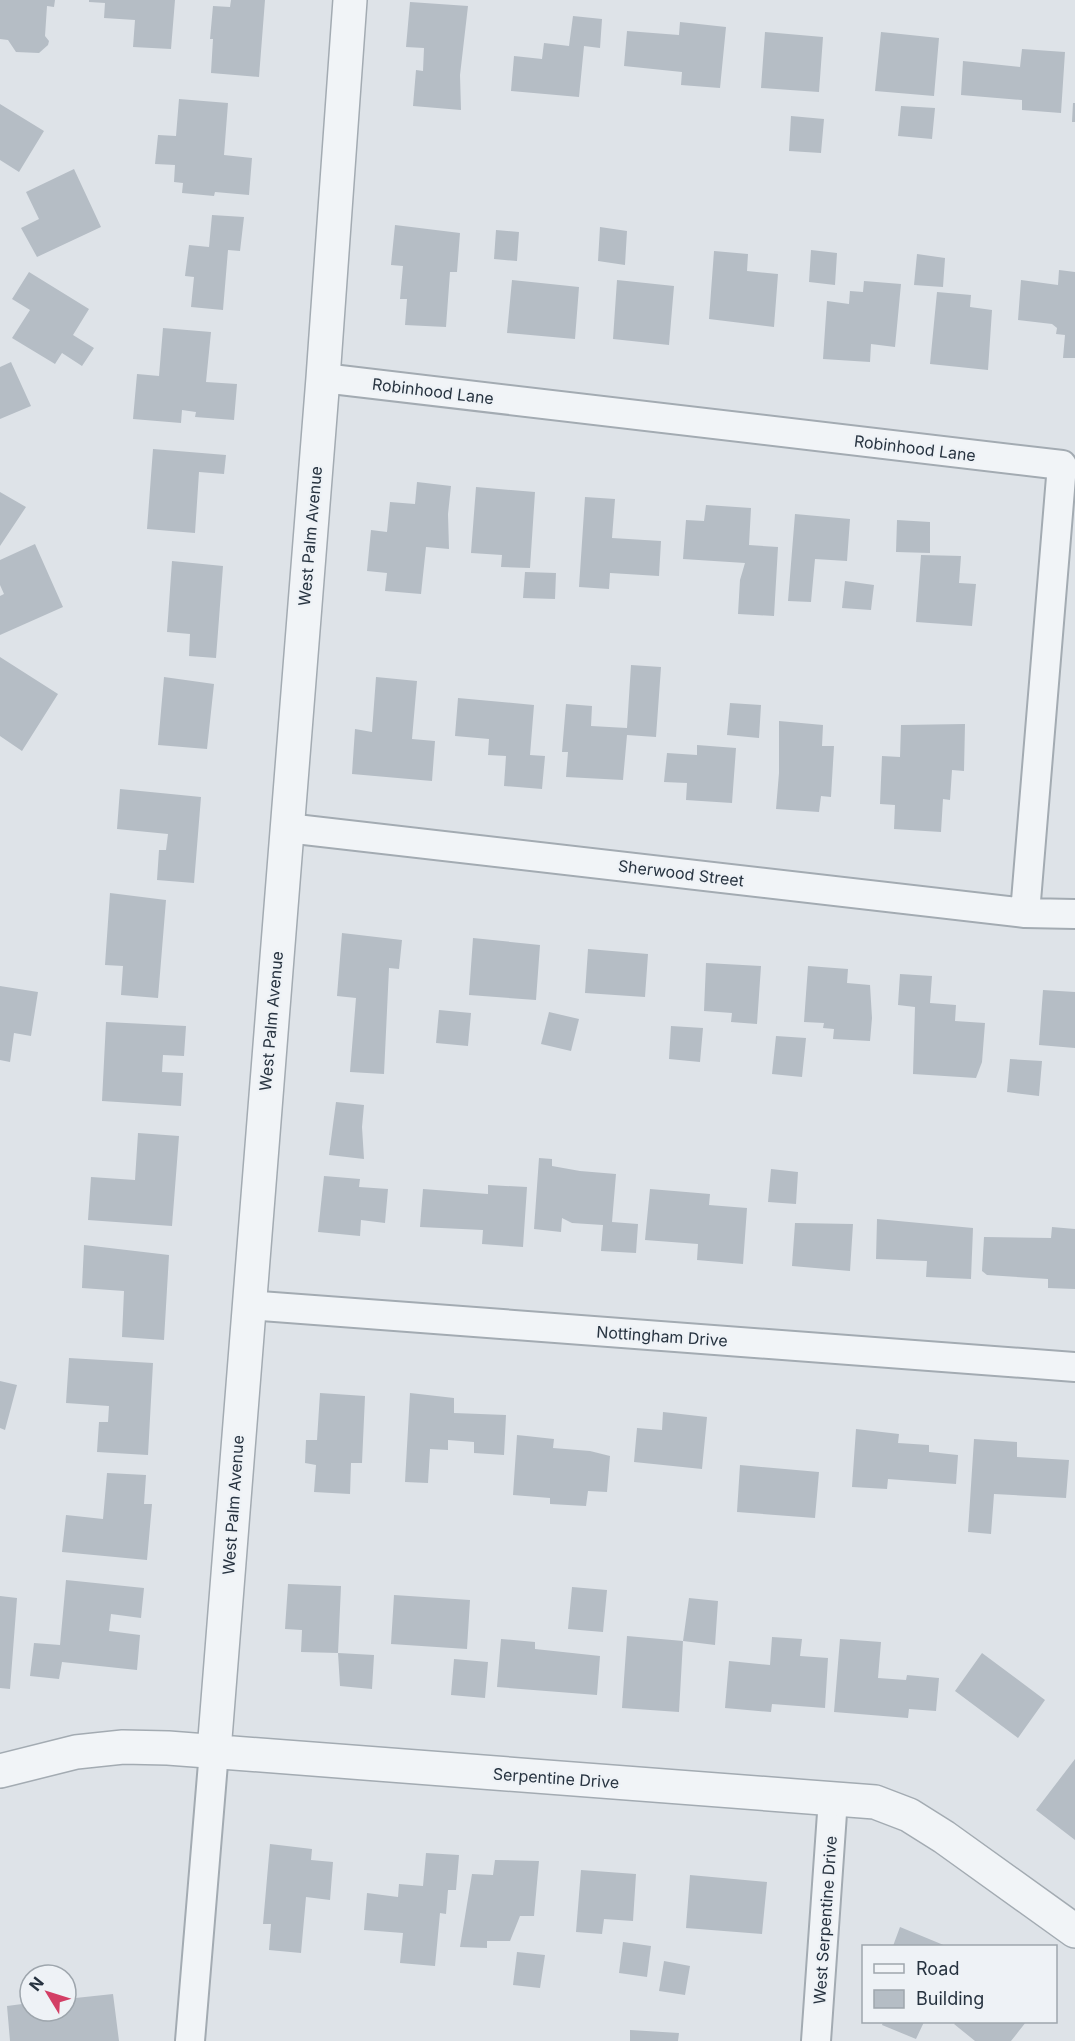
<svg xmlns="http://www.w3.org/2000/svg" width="1075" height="2041" font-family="Inter,sans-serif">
<rect width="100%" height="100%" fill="#dee3e8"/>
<path fill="#b5bdc5" d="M0 0H55L54 7 47 6 45 36 49 41 48 45 39 53 16 52 8 40 0 39Z
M89 0H175L171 49 133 47 135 20 104 18 105 3 89 2Z
M231 0H265L259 77 211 73 213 39H210L213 6 230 7Z
M410 2 468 6 460 75 461 110 413 106 416 70 423 71 424 48 406 47Z
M573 16 602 19 600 48 584 46 579 97 511 91 514 56 542 59 544 43 569 46Z
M680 22 726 27 720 88 681 85 682 72 624 66 627 31 679 35Z
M765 32 823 37 819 92 761 88Z
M881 32 939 38 934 96 875 91Z
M1022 49 1065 52 1061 113 1022 110V100L961 95 963 61 1020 67Z
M179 99 228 103 224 155 252 158 249 195 215 192 214 196 182 193 183 183 174 182 175 165 155 164 158 135 176 136Z
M1073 103H1075V122H1072Z
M0 104 44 131 19 172 0 160Z
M901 106 935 108 932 139 898 136Z
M791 116 824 119 821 153 789 151Z
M74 169 101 227 37 257 21 228 39 219 26 192Z
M212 215 244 217 240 251 228 250 223 310 191 307 194 277 185 276 189 245 209 247Z
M395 225 460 233 457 272H450L446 327 405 325 407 299H400L403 266 391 265Z
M600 227 627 231 625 265 598 261Z
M496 230 519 232 517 261 494 259Z
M811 250 837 253 835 285 809 282Z
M714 251 748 254 747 271 778 274 774 327 709 319Z
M917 254 945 258 943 287 914 285Z
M1059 270 1075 272V358H1063L1065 335 1056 334 1057 328 1052 324 1018 320 1021 280 1058 285Z
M29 272 89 309 73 335 94 348 82 366 62 353 55 364 12 338 30 310 12 299Z
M512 280 579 287 575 339 507 333Z
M617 280 674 286 669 345 613 339Z
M864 281 901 284 895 347 871 344 870 362 823 359 827 301 849 304 850 291 863 292Z
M937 292 971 295 970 307 992 310 988 370 930 364Z
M163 328 211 332 206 382 237 384 234 420 195 417 196 412 182 410 181 423 133 419 137 374 159 376Z
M11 362 31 406 0 419V367Z
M153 449 226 455 224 474 199 472 195 533 147 529Z
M417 482 451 486 448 514 449 549 426 547 421 594 385 591 387 573 367 571 371 530 387 532 390 502 415 504Z
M476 487 535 492 530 568 501 567 502 555 471 553Z
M0 492 26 507 0 546Z
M585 497 615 499 612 538 661 541 659 576 610 573 609 589 579 587Z
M706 505 751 508 749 545 778 547 774 616 738 614 740 580 745 563 683 559 686 520 704 521Z
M795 514 850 519 847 561 815 559 811 602 788 601Z
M897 520 930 522V553L896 552Z
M35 544 63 607 0 635V596L4 594 0 585V560Z
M921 555 961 556 959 583 976 584 972 626 916 622Z
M172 561 223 566 216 658 189 656 190 634 167 632Z
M525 572 556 573 555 599 523 598Z
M845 581 874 585 871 610 842 608Z
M0 657 58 694 22 751 0 736Z
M631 665 661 667 656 737 627 735 623 780 566 777 568 752H562L566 704 592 706 591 726 627 728Z
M164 677 214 684 207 749 158 745Z
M376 677 417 681 412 739 435 741 432 781 352 774 355 729 372 732Z
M458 698 534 705 530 755 545 756 542 789 504 786 506 756 488 755 489 739 455 736Z
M730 703 761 705 759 738 727 735Z
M779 721 823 725 822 746H834L831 797 821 796 819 812 776 809 779 773Z
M965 724 964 771 952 770 950 800 943 799 941 832 894 829 895 805 880 804 882 756 900 757 901 725Z
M697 745 736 748 732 803 686 800 687 783 664 782 667 753 697 755Z
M120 789 201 797 194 883 157 880 159 850H166L168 834 117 829Z
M110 893 166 900 158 998 121 995 123 966 105 965Z
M342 933 402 940 399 969 389 968 384 1074 350 1072 356 998 337 996Z
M473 938 540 945 536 1000 469 995Z
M588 949 648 954 645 997 585 993Z
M706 963 761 966 757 1024 731 1022 732 1013 704 1011Z
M808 966 848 969 847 983 870 985 872 1018 870 1041 833 1039 834 1029 823 1028 824 1023 804 1022Z
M900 974 932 976 930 1003 956 1005 955 1021 985 1023 982 1062 976 1078 913 1074 915 1007 898 1005Z
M0 986 38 992 31 1036 14 1033 10 1062 0 1060Z
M1043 990 1075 992V1048L1039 1045Z
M439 1010 471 1013 468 1046 436 1043Z
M549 1012 579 1019 571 1051 541 1044Z
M106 1022 186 1026 184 1056 163 1055 162 1072 183 1073 181 1106 102 1101Z
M671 1026 703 1028 700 1062 669 1059Z
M776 1036 806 1038 802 1077 772 1074Z
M1010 1059 1042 1061 1039 1096 1007 1092Z
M336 1102 364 1105 362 1127 364 1159 329 1155Z
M138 1133 179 1136 172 1226 88 1220 91 1177 135 1180Z
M539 1158 552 1159V1166L580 1171 616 1174 612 1222 638 1224 636 1253 601 1251 603 1225 572 1223 562 1218 561 1232 534 1229Z
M771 1169 798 1172 796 1204 768 1202Z
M324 1176 360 1179 359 1187 388 1189 385 1223 361 1220 360 1236 318 1232Z
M488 1185 527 1187 523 1247 482 1244 483 1230 420 1227 423 1189 488 1194Z
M650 1189 710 1194 709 1205 747 1208 743 1264 697 1260 698 1244 645 1240Z
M877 1219 973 1228 971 1279 926 1277 927 1261 876 1259Z
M795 1223 853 1224 850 1271 792 1266Z
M1052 1227 1075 1229V1289L1048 1288V1279L987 1275 982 1271 984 1237 1051 1238Z
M84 1245 169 1255 164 1340 122 1337 124 1291 82 1288Z
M69 1358 153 1363 148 1455 97 1452 99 1422H108L109 1406 66 1403Z
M0 1381 17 1385 5 1430 0 1428Z
M320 1393 365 1396 362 1463H351L350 1494 314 1492 316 1465 305 1463 306 1440H317Z
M410 1393 454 1398V1413L506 1415 504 1455 474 1453V1442L448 1440V1450L430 1449 428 1483 405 1482Z
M663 1412 707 1417 702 1469 634 1462 637 1428 662 1430Z
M856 1429 899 1434 898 1443 929 1445V1452L958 1455 956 1484 888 1479 887 1489 852 1487Z
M517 1435 554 1439 553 1448 590 1451 610 1456 607 1492 588 1491 586 1506 550 1504V1498L513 1495Z
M974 1439 1017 1442V1457L1069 1460 1066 1498 994 1494 991 1534 968 1532Z
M740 1465 819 1472 815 1518 737 1512Z
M107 1473 146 1475 144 1504H152L147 1560 62 1552 66 1515 103 1519Z
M66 1580 144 1588 141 1618 111 1614 109 1631 140 1635 137 1670 62 1662 59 1679 30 1676 34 1643 60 1645Z
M288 1584 341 1586 338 1653 301 1652 302 1630 285 1629Z
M572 1587 607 1590 603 1632 568 1629Z
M394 1595 470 1600 467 1649 391 1644Z
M0 1596 17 1598 10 1689 0 1688Z
M689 1598 718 1601 715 1645 683 1641Z
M627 1636 683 1641 679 1712 622 1708Z
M772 1637 802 1639 800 1656 828 1658 825 1708 772 1704 771 1712 725 1708 729 1661 770 1665Z
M501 1639 535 1642V1649L600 1656 597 1695 497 1687Z
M840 1639 881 1642 878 1678 906 1680 907 1675 939 1678 936 1711 909 1709 908 1718 834 1712Z
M338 1653 374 1655 372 1689 340 1686Z
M982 1653 1045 1700 1018 1738 955 1691Z
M454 1659 488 1662 485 1698 451 1695Z
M1075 1759V1840L1036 1810Z
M270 1844 312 1849 311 1860 333 1862 330 1900 306 1897 301 1953 269 1950 271 1924H263Z
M426 1853 459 1855 456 1890H448L446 1914 440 1913 435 1966 400 1963 403 1933 364 1930 367 1893 398 1897 399 1884 423 1886Z
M495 1860 539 1861 534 1916H520L510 1941H487V1948L460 1947 472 1874 493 1875Z
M581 1870 636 1874 633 1921 604 1919 602 1934 576 1932Z
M690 1875 767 1882 762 1934 686 1928Z
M900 1927 946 1946H893Z
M623 1942 651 1946 647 1977 619 1973Z
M517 1952 545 1955 540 1988 513 1985Z
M664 1961 690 1966 685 1995 659 1991Z
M113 1994 119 2041H10L7 2006 30 2003V2011H66V1999Z
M883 2022H924L916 2039 882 2025Z
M956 2022H1026L1011 2041H975L954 2024Z
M630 2030 679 2033 678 2041H630Z"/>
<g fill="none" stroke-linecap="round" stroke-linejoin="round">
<defs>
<path id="minor" d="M323 378 1062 465 1025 913
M287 828 1025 913 1075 914
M248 1305 1075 1367
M190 2041 214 1751
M816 2041 833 1799"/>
<path id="tertiary" d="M214 1751 323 378 350 0
M0 1771 76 1752 123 1747 168 1748 875 1802 909 1815 944 1837 1075 1931"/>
</defs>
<use href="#minor" stroke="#a3abb2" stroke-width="32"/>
<use href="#tertiary" stroke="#a3abb2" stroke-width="36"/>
<use href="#minor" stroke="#f1f4f7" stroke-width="28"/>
<use href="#tertiary" stroke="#f1f4f7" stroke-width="33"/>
</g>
<g text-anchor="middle" stroke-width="4.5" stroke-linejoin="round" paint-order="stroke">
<g font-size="16" fill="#273340" stroke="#eef2f6">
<text transform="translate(433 391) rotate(7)" y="6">Robinhood Lane</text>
<text transform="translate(915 448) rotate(7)" y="6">Robinhood Lane</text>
<text transform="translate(310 536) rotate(-85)" y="6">West Palm Avenue</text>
<text transform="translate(681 873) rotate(7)" y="6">Sherwood Street</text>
<text transform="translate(271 1021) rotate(-85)" y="6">West Palm Avenue</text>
<text transform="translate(662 1336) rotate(4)" y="6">Nottingham Drive</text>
<text transform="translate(233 1505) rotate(-86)" y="6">West Palm Avenue</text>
<text transform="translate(556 1778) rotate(4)" y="6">Serpentine Drive</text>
<text transform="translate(825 1920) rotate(-86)" y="6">West Serpentine Drive</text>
</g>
</g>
<rect x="862" y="1945" width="195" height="78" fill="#eef2f6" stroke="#9ea6ad" stroke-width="1.5"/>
<rect x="874" y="1964" width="30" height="9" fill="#f1f4f7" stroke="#9ea6ad" stroke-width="1.5"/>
<text x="916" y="1975" font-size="18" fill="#273340">Road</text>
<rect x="874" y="1990" width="30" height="18" fill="#b5bdc5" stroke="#9ea6ad" stroke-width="1.5"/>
<text x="916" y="2005" font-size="18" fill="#273340">Building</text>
<g transform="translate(48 1993) rotate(308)"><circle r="28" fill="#eef2f6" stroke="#9ea6ad" stroke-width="1.5"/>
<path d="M0-4.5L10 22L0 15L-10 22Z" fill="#d33e65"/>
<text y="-9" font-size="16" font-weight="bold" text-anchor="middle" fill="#273340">N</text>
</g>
</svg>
